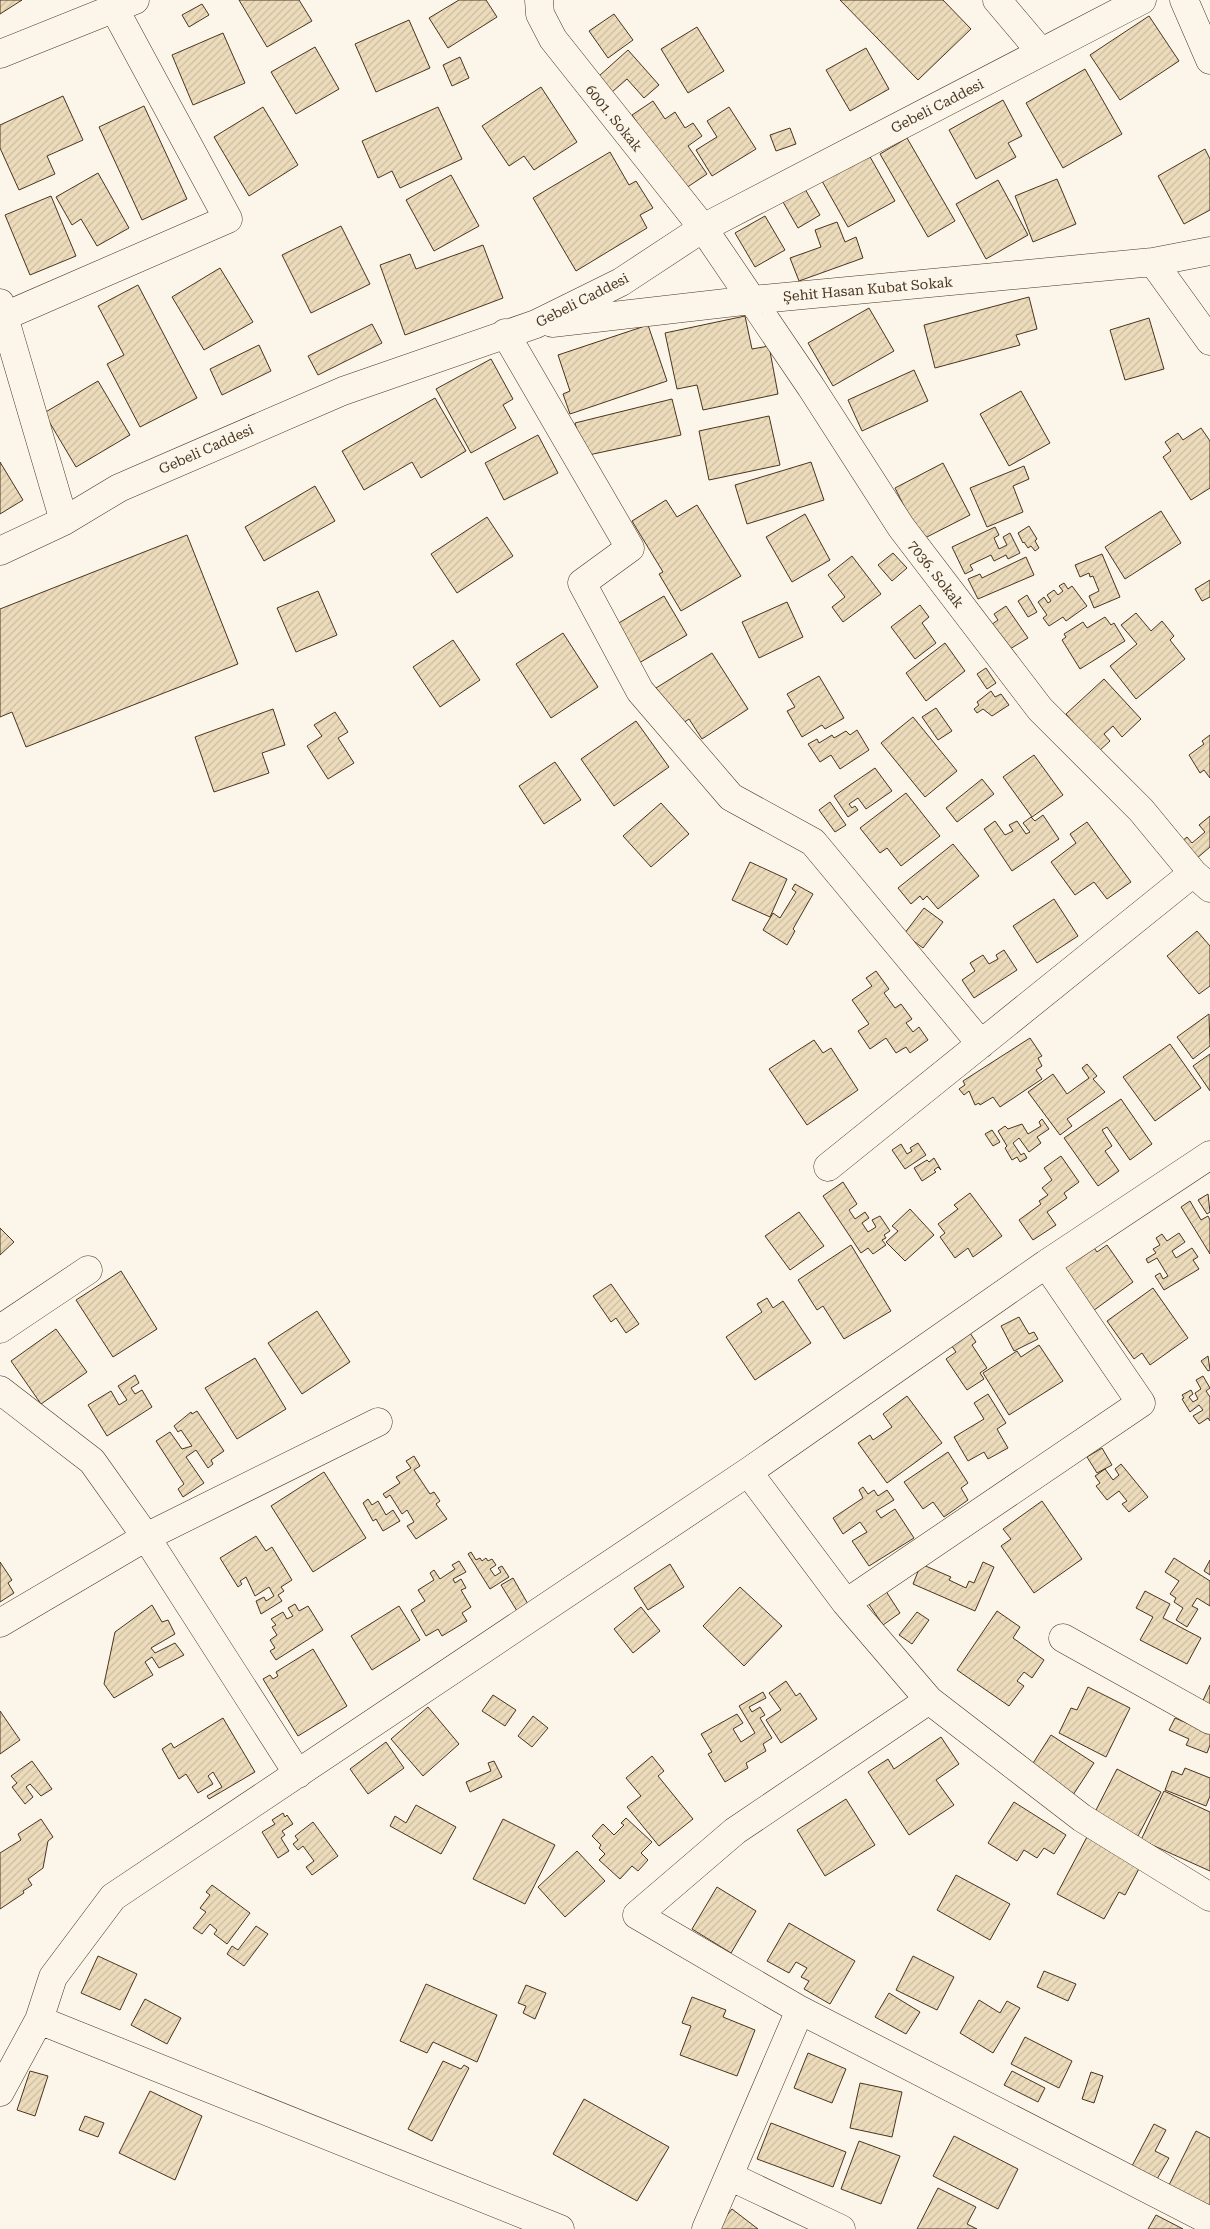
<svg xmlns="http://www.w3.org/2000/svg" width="1210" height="2229" font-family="'Roboto Serif',serif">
<defs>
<pattern id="building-hatch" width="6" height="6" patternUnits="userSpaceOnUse" patternTransform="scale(1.25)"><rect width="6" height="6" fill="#ecdcbc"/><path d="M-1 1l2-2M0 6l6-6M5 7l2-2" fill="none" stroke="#ccbda1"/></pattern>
</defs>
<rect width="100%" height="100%" fill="#fbf6e9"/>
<path fill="url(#building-hatch)" stroke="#4a3520" d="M0 0H22L0 14Z
M239 0H299L312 21 267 47Z
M459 0H486L497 17 448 48 429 18Z
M840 0H943L971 29 918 80Z
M202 4 209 15 189 27 182 15Z
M614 14 633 40 608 58 589 31Z
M1149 16 1179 61 1120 100 1090 55Z
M409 20 430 68 376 92 355 44Z
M697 27 724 71 688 93 661 49Z
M223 33 245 83 193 105 172 55Z
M315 47 339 89 296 114 271 72Z
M866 48 889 89 850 111 826 70Z
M628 50 659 85 644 98 627 79 612 92 599 76Z
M460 57 469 78 452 86 443 65Z
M1085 69 1122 134 1063 168 1026 103Z
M541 87 577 142 534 170 524 156 509 166 482 126Z
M63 96 83 140 47 156 55 174 19 190 0 148V125Z
M1003 100 1022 136 1008 143 1016 157 976 179 949 130Z
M653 101 665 119 675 112 685 128 693 123 702 136 688 146 707 174 683 190 632 115Z
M144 106 187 199 142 220 99 127Z
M263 107 298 165 249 196 214 137Z
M438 107 462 159 400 188 392 171 378 178 362 141Z
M729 107 756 149 712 176 696 150 717 137 707 121Z
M790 128 796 144 776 151 770 135Z
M907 138 955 221 928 237 880 154Z
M1205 149 1210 159V210L1184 224 1158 176Z
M610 152 629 185 636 181 653 208 640 215 647 228 576 271 533 198Z
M869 155 895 201 848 227 822 181Z
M98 173 129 228 97 246 81 219 72 225 56 197Z
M451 175 479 226 434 251 406 200Z
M1057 179 1076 224 1033 242 1015 196Z
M998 180 1028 235 986 259 956 204Z
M805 189 820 215 798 228 783 202Z
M51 196 76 256 30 275 5 215Z
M765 216 785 250 755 267 735 233Z
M837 222 845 242 856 237 863 258 799 281 790 258 821 247 815 230Z
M341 226 370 284 311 313 282 255Z
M483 245 503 298 405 335 380 265 410 254 416 269Z
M220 268 253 322 204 350 172 297Z
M138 285 197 398 140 427 107 364 124 355 98 306Z
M1029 297 1037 329 1016 335 1020 345 935 368 924 325Z
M869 308 894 351 833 386 808 343Z
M745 316 752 349 769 346 778 394 703 410 697 385 677 389 665 333Z
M1149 318 1164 369 1125 380 1110 330Z
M372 324 382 343 318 375 308 356Z
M648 325 667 381 570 414 563 394 570 391 558 355Z
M259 345 271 371 222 395 210 369Z
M491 359 513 399 503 405 516 428 471 453 436 389Z
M914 370 928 401 862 431 848 400Z
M98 381 130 435 76 467 44 413Z
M1021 391 1050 443 1009 466 980 414Z
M435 398 466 451 421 478 412 462 364 490 342 451Z
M672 399 681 435 584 456 575 423Z
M769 416 780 465 709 480 699 431Z
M1201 428 1210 441V488L1191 500 1163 457 1171 451 1165 442 1178 433 1183 440Z
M538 435 558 473 504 500 485 463Z
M0 462 23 500 0 514Z
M811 462 824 500 747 524 735 485Z
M943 463 970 515 921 540 895 488Z
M1024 466 1029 479 1013 486 1023 512 987 527 970 488Z
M315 486 335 521 264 561 245 527Z
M666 500 677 517 697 505 741 576 681 611 659 574 663 572 632 521Z
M1161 511 1181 543 1125 579 1105 547Z
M805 514 830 560 792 582 766 537Z
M487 517 513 556 457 593 431 554Z
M1029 526 1037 539 1035 541 1039 548 1035 551 1031 546 1028 548 1024 542 1023 543 1018 533Z
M995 527 999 535 994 538 999 549 1007 545 1003 537 1010 533 1020 553 1008 559 1006 555 994 561 991 555 970 565 973 570 965 574 952 547Z
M187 535 238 664 26 747 12 712 0 717V609Z
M893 553 907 568 892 581 878 565Z
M1102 554 1120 597 1094 608 1089 596 1099 591 1093 576 1090 577 1089 573 1080 577 1075 565Z
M852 556 881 594 843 622 832 607 845 597 828 575Z
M1026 557 1034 575 978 599 968 579 980 574 982 578Z
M1210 580V597L1202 601 1195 589Z
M1064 583 1068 589 1072 586 1087 606 1066 621 1063 617 1049 626 1043 618 1047 615 1038 602 1044 597 1048 603 1051 601 1047 595 1054 590 1058 595 1063 591 1059 586Z
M318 591 337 635 296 652 277 608Z
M1027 595 1037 612 1028 617 1018 601Z
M664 596 687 635 639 663 617 624Z
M787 602 803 637 759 658 742 622Z
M920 605 929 617 922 623 936 643 915 659 891 627Z
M1006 606 1028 638 1005 652 988 627 998 620 994 614Z
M1136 613 1151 631 1162 621 1174 636 1170 640 1185 659 1136 699 1110 666 1137 644 1121 625Z
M1105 617 1111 625 1114 623 1125 641 1080 669 1062 640 1066 637 1064 634 1083 622 1087 628Z
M563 633 598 687 551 718 516 664Z
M453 640 480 680 440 707 413 667Z
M945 643 965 671 926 701 906 673Z
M712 653 748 709 702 739 689 719 680 725 656 688Z
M986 668 996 683 987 689 977 674Z
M819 676 844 718 825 729 822 725 802 737 787 711 795 707 787 694Z
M1104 679 1141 719 1122 737 1113 726 1104 734 1110 741 1099 751 1066 714Z
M991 691 995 697 1001 694 1009 705 992 716 983 709 977 713 974 709 979 705 977 702Z
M936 708 952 731 938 740 922 717Z
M273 709 285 745 262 753 269 773 214 792 195 737Z
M335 712 348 732 338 738 354 763 328 779 307 746 322 736 314 725Z
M913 717 957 771 925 797 881 743Z
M636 721 669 767 614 806 581 759Z
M857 730 869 750 840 769 831 755 820 762 808 744 817 739 819 743 832 735 834 738 846 731 850 735Z
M1210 735V778L1204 770 1200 773 1189 755 1204 744 1202 741Z
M1034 755 1063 795 1032 817 1003 777Z
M555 762 581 800 544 824 519 786Z
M875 768 892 791 866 809 858 798 849 804 852 808 855 806 858 810 848 817 834 796Z
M982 779 994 794 957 822 946 808Z
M906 793 940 836 901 866 887 848 880 853 860 828Z
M830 802 846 825 835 832 819 810Z
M661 803 689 834 651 867 623 836Z
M1043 815 1059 839 1012 871 984 829 995 821 1005 835 1013 831 1009 825 1017 821 1026 834 1030 832 1023 823 1031 817 1035 821Z
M1210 816V847L1196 859 1181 842 1187 837 1192 843 1205 832 1199 825Z
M1087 822 1131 882 1107 899 1094 882 1075 895 1051 862 1076 843 1070 834Z
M953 844 979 876 938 909 927 896 923 900 920 896 911 904 898 888Z
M750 862 787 879 770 917 732 900Z
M795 884 813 894 793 929 795 931 787 945 763 930 773 913 780 918 796 892 792 889Z
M1054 899 1078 936 1037 963 1013 926Z
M924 908 943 922 923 948 904 934Z
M1197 931 1210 946V986L1199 994 1167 956Z
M1004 950 1017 970 974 998 962 980 975 971 970 963 983 955 989 964 998 959 996 955Z
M876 971 889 989 884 993 895 1008 901 1004 912 1019 906 1023 913 1032 919 1027 928 1040 910 1053 906 1047 896 1053 886 1038 870 1049 858 1031 869 1024 852 1000 872 986 866 978Z
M1209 1014 1210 1046 1193 1059 1177 1037Z
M1030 1038 1042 1056 1038 1058 1042 1066 1036 1070 1042 1079 1000 1107 993 1097 980 1105 979 1103 975 1105 969 1091 964 1095 959 1089 965 1085 963 1081Z
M814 1040 823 1053 831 1048 858 1090 807 1125 769 1069Z
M1170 1044 1201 1088 1155 1121 1123 1077Z
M1210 1054V1091L1193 1066Z
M1087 1064 1097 1076 1093 1079 1105 1092 1067 1119 1072 1126 1060 1135 1028 1092 1053 1074 1067 1094 1089 1078 1082 1068Z
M1121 1099 1152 1144 1130 1160 1107 1127 1102 1130 1112 1146 1105 1151 1119 1171 1098 1186 1064 1138Z
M1042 1119 1049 1129 1037 1137 1041 1143 1029 1152 1019 1138 1013 1143 1021 1155 1024 1153 1027 1158 1020 1162 1017 1157 1012 1160 1005 1148 1007 1146 998 1131 1005 1126 1008 1129 1022 1124 1028 1134 1041 1126 1039 1122Z
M992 1130 1000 1142 993 1146 985 1134Z
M918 1143 926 1155 905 1169 892 1150 901 1144 907 1154 912 1151 910 1148Z
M1061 1156 1079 1182 1064 1193 1067 1198 1047 1212 1056 1225 1033 1240 1019 1220 1041 1204 1039 1201 1048 1195 1042 1188 1052 1180 1044 1168Z
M934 1158 941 1170 938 1167 934 1170 936 1172 922 1181 914 1168 927 1160 929 1162Z
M843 1182 857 1204 849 1210 855 1219 865 1212 869 1218 862 1223 868 1232 876 1227 872 1220 880 1216 890 1231 884 1235 886 1238 882 1240 886 1245 873 1254 868 1248 861 1253 823 1196Z
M970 1193 1002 1236 973 1257 968 1248 955 1258 940 1237 945 1233 938 1224 958 1209 954 1205Z
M1208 1194 1210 1212 1207 1214 1198 1200Z
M1190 1201 1201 1220 1208 1216 1210 1220V1254L1181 1207Z
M910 1209 934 1235 905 1261 886 1242 898 1231 892 1226Z
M799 1212 824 1246 790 1270 765 1236Z
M0 1228 14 1242 0 1255Z
M1179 1233 1185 1242 1172 1251 1176 1258 1192 1248 1198 1257 1193 1260 1199 1269 1164 1290 1155 1276 1160 1273 1163 1279 1168 1276 1157 1258 1148 1263 1146 1259 1156 1253 1153 1249 1160 1245 1156 1238 1162 1234 1167 1241Z
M1090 1242 1097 1252 1107 1245 1133 1282 1090 1313 1057 1266Z
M851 1245 891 1311 844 1339 823 1306 817 1310 798 1280Z
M121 1271 157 1329 113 1357 76 1300Z
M611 1284 639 1324 626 1333 616 1318 611 1322 593 1296Z
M1153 1288 1188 1338 1150 1365 1142 1353 1134 1359 1107 1321Z
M767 1298 773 1308 783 1301 811 1343 755 1380 726 1337 762 1312 757 1304Z
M317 1311 350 1362 302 1394 268 1343Z
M1019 1317 1029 1334 1034 1332 1038 1339 1014 1351 1001 1326Z
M56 1329 87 1372 41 1404 11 1361Z
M968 1330 976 1342 972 1345 987 1368 980 1373 984 1379 967 1390 946 1359 956 1352 949 1342Z
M1039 1345 1063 1381 1009 1415 983 1373 1017 1351 1021 1357Z
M1208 1356 1210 1370 1208 1371 1201 1361Z
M255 1358 286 1409 237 1439 205 1388Z
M135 1375 139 1383 131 1388 135 1394 142 1390 152 1407 107 1436 88 1405 111 1391 119 1405 127 1400 118 1386Z
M1203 1376 1210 1388 1206 1391 1210 1397V1421L1208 1418 1199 1424 1193 1416 1203 1410 1199 1405 1190 1412 1182 1399 1184 1398 1182 1395 1191 1390 1193 1394 1189 1397 1193 1402 1198 1399 1195 1393 1201 1389 1196 1380Z
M988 1394 1006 1423 997 1429 1008 1448 988 1459 984 1452 968 1461 954 1437 984 1419 974 1403Z
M907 1396 942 1443 887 1483 858 1443 870 1435 873 1440 892 1427 883 1414Z
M197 1411 224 1451 211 1460 213 1464 208 1468 196 1450 186 1457 204 1483 183 1497 178 1489 184 1484 156 1441 170 1432 182 1449 192 1446 181 1430 178 1432 174 1426 191 1412 192 1414Z
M1102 1448 1112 1465 1097 1473 1087 1457Z
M948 1452 968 1483 961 1488 968 1500 944 1517 933 1502 923 1509 904 1482Z
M414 1456 420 1466 414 1470 430 1494 434 1492 440 1501 436 1504 447 1519 416 1539 407 1526 414 1522 407 1510 402 1514 390 1495 386 1498 383 1494 400 1483 396 1477 411 1468 406 1461Z
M1121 1464 1148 1497 1129 1512 1122 1504 1127 1501 1119 1491 1107 1500 1096 1486 1100 1483 1095 1476 1105 1469 1113 1480 1119 1475 1115 1469Z
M324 1472 366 1538 313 1572 271 1506Z
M863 1487 868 1494 874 1490 878 1496 887 1490 894 1500 876 1511 881 1518 895 1509 914 1538 869 1566 852 1541 867 1532 860 1522 843 1534 833 1518 863 1498 859 1490Z
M368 1499 372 1505 378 1501 386 1515 393 1510 400 1521 383 1531 376 1519 373 1521 363 1503Z
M1042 1501 1082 1559 1034 1593 1001 1546 1011 1539 1003 1529Z
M256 1536 266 1551 272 1547 292 1580 281 1587 284 1591 278 1595 282 1601 261 1614 256 1601 264 1597 266 1601 274 1596 269 1587 255 1596 246 1577 240 1581 242 1584 238 1587 220 1558Z
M471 1552 476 1560 480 1558 482 1561 486 1558 488 1561 492 1559 496 1565 490 1569 495 1576 501 1572 498 1568 502 1566 509 1577 490 1589 468 1554Z
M1174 1558 1210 1581V1606L1197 1598 1192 1606 1198 1609 1187 1627 1176 1620 1183 1608 1174 1602 1176 1598 1170 1594 1179 1581 1165 1572Z
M1210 1560V1575L1204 1571Z
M459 1561 466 1572 453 1579 455 1583 461 1579 466 1588 461 1590 471 1607 462 1613 467 1621 442 1636 438 1629 426 1636 411 1610 425 1601 418 1590 434 1580 430 1573 434 1570 440 1579 455 1569 452 1565Z
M0 1562 12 1580 8 1583 14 1593 0 1602Z
M983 1562 994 1567 975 1611 913 1584 921 1564 951 1577 949 1580 966 1588 969 1581 974 1583Z
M670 1564 684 1587 648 1610 634 1588Z
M513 1578 528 1604 517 1611 501 1585Z
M882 1585 900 1613 883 1625 864 1597Z
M740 1587 782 1626 744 1666 703 1626Z
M1145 1591 1170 1604 1163 1618 1201 1638 1187 1664 1140 1640 1153 1617 1136 1608Z
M295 1604 299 1611 308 1606 323 1630 276 1660 270 1651 275 1648 270 1640 277 1635 272 1627 276 1625 271 1619 283 1612 287 1619 293 1616 288 1608Z
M152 1605 162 1622 168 1620 175 1634 151 1648 155 1653 175 1643 184 1655 159 1668 152 1657 145 1662 153 1675 114 1698 104 1684 115 1632Z
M399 1606 420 1640 372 1670 351 1636Z
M641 1607 660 1631 633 1653 614 1629Z
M997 1611 1020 1627 1013 1638 1044 1660 1032 1678 1024 1672 1017 1681 1024 1686 1009 1706 957 1670Z
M917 1612 929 1620 912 1644 899 1635Z
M313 1649 347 1706 298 1736 263 1679 270 1675 273 1679 278 1676 276 1672Z
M786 1681 796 1696 800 1693 817 1719 781 1743 766 1720 781 1710 769 1693Z
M1210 1685V1712L1200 1707Z
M1088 1687 1130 1708 1106 1757 1059 1733 1071 1708 1077 1710Z
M763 1692 766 1698 749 1707 752 1712 760 1707 765 1715 760 1718 772 1738 763 1744 766 1751 746 1763 748 1768 725 1782 708 1754 712 1752 701 1734 737 1714 743 1723 733 1729 741 1742 755 1733 739 1706Z
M493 1695 516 1710 505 1726 482 1711Z
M428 1707 459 1744 423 1776 391 1739Z
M0 1711 20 1740 0 1754Z
M533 1716 548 1728 532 1747 518 1736Z
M223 1718 255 1772 209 1799 207 1796 222 1787 213 1772 208 1776 213 1784 198 1793 186 1774 179 1779 162 1749 171 1743 174 1748Z
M1175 1718 1210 1733V1745L1207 1753 1186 1745 1189 1739 1169 1730Z
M1051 1735 1094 1763 1071 1798 1028 1771Z
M941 1737 959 1764 936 1780 954 1805 909 1835 868 1772 888 1759 894 1769Z
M386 1742 404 1768 368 1794 350 1769Z
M652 1756 664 1771 658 1776 693 1819 659 1846 627 1807 641 1796 626 1778Z
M32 1761 52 1789 41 1796 30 1784 26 1787 33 1797 25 1804 12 1787 17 1783 11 1776Z
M494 1761 502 1777 470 1792 466 1782 491 1771 488 1763Z
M1185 1768 1210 1778V1796L1206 1806 1165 1790 1172 1771 1182 1775Z
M1117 1769 1161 1792 1138 1836 1094 1814Z
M1164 1791 1210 1812V1871L1141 1840Z
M846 1799 875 1845 825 1876 797 1830Z
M1014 1802 1066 1835 1054 1854 1044 1848 1037 1858 1024 1850 1017 1861 988 1843Z
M416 1805 456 1827 441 1854 390 1826 395 1816 406 1823Z
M283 1813 285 1817 287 1815 293 1824 282 1831 285 1835 281 1838 289 1851 278 1858 262 1832 275 1824 272 1820Z
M626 1818 652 1842 641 1853 648 1860 638 1871 632 1866 620 1879 599 1860 605 1854 599 1848 601 1845 592 1836 603 1824 614 1835 624 1825 621 1823Z
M41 1819 53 1837 48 1841 43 1868 28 1879 32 1885 23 1891 24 1893 0 1909V1853L21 1840 18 1834Z
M503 1819 555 1845 525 1904 473 1879Z
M313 1822 338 1856 312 1875 306 1867 314 1861 303 1846 298 1850 293 1844 298 1840 295 1836Z
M1088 1835 1142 1863 1125 1895 1119 1892 1104 1919 1057 1894Z
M577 1851 605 1881 565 1917 538 1887Z
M956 1875 1010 1904 990 1940 937 1910Z
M212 1885 250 1913 227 1944 214 1934 217 1930 210 1924 202 1934 193 1928 206 1912 200 1908 210 1895 206 1892Z
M717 1887 756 1911 731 1953 692 1929Z
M789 1923 855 1961 830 2004 804 1989 809 1981 801 1977 807 1968 796 1962 789 1973 767 1961Z
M256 1926 268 1934 244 1966 227 1954 232 1946 238 1950Z
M98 1956 137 1974 120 2010 81 1993Z
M913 1956 954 1977 937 2010 896 1990Z
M1044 1971 1076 1984 1068 2001 1037 1987Z
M426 1984 497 2015 477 2062 433 2042 427 2053 400 2041Z
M526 1985 546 1993 535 2019 523 2013 526 2006 518 2003Z
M889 1993 920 2012 906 2034 875 2017Z
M692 1997 726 2010 723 2017 755 2030 737 2076 680 2055 691 2026 682 2023Z
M145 1999 181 2018 167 2044 131 2025Z
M979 2000 1000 2013 1007 2001 1020 2008 993 2053 960 2033Z
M1025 2037 1072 2061 1059 2088 1011 2064Z
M808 2053 846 2069 832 2103 794 2088Z
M443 2061 461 2069 464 2065 469 2068 432 2141 408 2129Z
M30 2071 48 2076 35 2116 17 2110Z
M1012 2071 1045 2088 1038 2102 1004 2085Z
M1091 2072 1103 2076 1094 2103 1082 2099Z
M860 2083 902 2092 892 2137 850 2128Z
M150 2091 202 2116 175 2180 119 2153Z
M584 2099 669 2147 637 2201 553 2154Z
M85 2116 104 2123 98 2137 79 2130Z
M771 2123 846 2152 833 2187 757 2159Z
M1154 2124 1166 2130 1155 2151 1169 2158 1157 2179 1132 2166Z
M1196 2131 1210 2138V2210L1167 2189Z
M954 2136 1018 2169 998 2209 933 2176Z
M859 2141 900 2156 881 2204 841 2189Z
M938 2188 976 2207 967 2224 977 2229H917Z
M732 2209 758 2229H716Z
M1156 2215 1183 2229H1148Z"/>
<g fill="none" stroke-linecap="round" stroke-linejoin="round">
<defs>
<path id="minor" d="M539 0 540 14 553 39 703 228 811 387 901 527 1040 709 1141 810 1193 873 1210 888
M997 0 1041 52
M1184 0 1210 60
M0 54 135 0
M1153 262 1210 341
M0 303 64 521
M5 316 228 219 115 10
M552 323 752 300 1153 262 1210 251
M505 333 630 548 582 583 640 691 731 797 813 842 981 1044
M0 551 64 521 119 488 343 391 536 324 621 282 703 228 1142 0
M828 1167 1193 873
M0 1329 88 1270
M0 1390 92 1461 146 1537 298 1774
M748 1472 846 1603 929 1700 1082 1818 1210 1897
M846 1603 1141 1403 1046 1264
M0 1623 146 1537 378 1422
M1063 1638 1210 1720
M929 1700 735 1831 637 1915 800 2010 1210 2221
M39 2020 560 2229
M0 2092 39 2020 53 1977 113 1897 748 1472 1046 1264 1210 1155
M729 2176 841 2229
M706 2229 800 2010"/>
</defs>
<use href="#minor" stroke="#4a3520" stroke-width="29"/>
<use href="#minor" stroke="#fbf6e9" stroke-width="28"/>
</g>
<g text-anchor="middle" stroke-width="4" stroke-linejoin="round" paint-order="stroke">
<g font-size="14" fill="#4a3520" stroke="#fbf6e9">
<text transform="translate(937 106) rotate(-27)" y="5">Gebeli Caddesi</text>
<text transform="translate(614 118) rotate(51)" y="5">6001. Sokak</text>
<text transform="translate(868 289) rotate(-5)" y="5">Şehit Hasan Kubat Sokak</text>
<text transform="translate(582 300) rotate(-27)" y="5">Gebeli Caddesi</text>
<text transform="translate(206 449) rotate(-24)" y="5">Gebeli Caddesi</text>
<text transform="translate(936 574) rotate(52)" y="5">7036. Sokak</text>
</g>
</g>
</svg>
